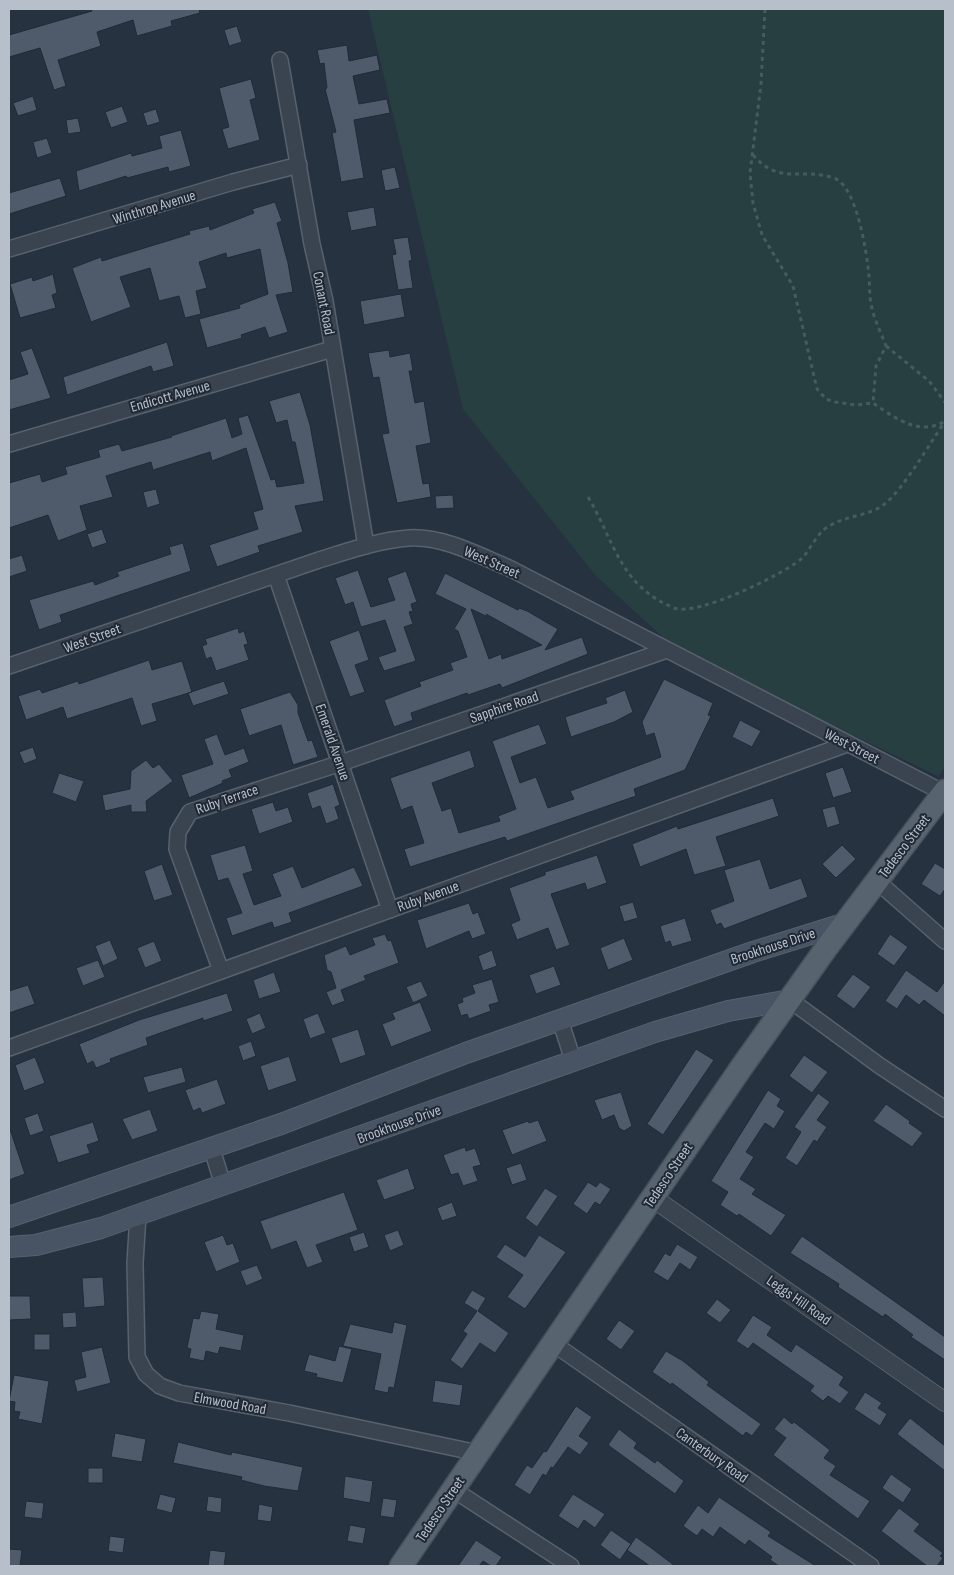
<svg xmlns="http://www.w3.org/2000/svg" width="954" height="1575" font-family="'Sofia Sans Condensed',sans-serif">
<rect width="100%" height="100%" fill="#263240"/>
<path fill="#283f41" d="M368 9H945V767L938 776 678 651 596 576 463 409Z"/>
<path fill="#4f5b6b" stroke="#212a37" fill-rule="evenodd" d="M91 9H199L200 13 171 21 172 26 137 36 133 20 97 32 101 46 58 60 66 86 54 90 40 48 9 57V35L92 11Z
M237 26 242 42 229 46 224 30Z
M347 45 349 61 377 55 380 70 353 76 359 104 387 99 390 113 354 120 364 178 341 182 332 133 336 132 325 89 327 88 324 63 320 64 317 50Z
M251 79 256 98 250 100 260 140 228 149 222 129 229 127 219 88Z
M33 96 37 110 18 116 13 103Z
M122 106 128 122 111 128 105 112Z
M156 109 160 122 147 126 143 113Z
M78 118 81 132 68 134 66 120Z
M181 130 191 166 169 172 168 167 127 178 126 176 79 191 76 171 131 153 132 156 162 148 159 136Z
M47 138 52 153 37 158 33 142Z
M395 167 400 188 385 191 381 170Z
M60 178 66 196 9 214V193Z
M275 202 282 221 277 223 288 263 293 292 276 295 288 332 269 338 265 327 241 335 242 338 207 348 199 319 240 308 239 305 268 294 260 249 227 258 226 253 199 262 207 288 196 291 201 314 185 318 179 296 159 301 150 268 120 277 131 307 91 322 72 268 101 257 102 261 190 234 189 231 209 226 210 230 254 213 252 209Z
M374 207 377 226 351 231 347 212Z
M408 237 412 260 409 261 413 288 398 290 392 255 396 254 393 239Z
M53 274 57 293 52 295 56 308 20 318 10 284 32 277 33 281Z
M401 294 405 317 364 325 360 301Z
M167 342 174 366 153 372 151 366 67 395 63 377Z
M32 348 51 398 9 410V380L28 374 20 352Z
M389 350 390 357 410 353 413 371H409L415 403 424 401 431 443 416 446 423 484 429 483 431 497 397 503 382 434 389 433 379 377 373 378 368 353Z
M300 392 310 425 324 501 295 506 303 532 258 546 260 552 217 567 209 545 258 529 253 512 263 509 246 448 212 461 210 452 153 470 151 462 106 476 113 497 80 506 87 530 58 541 48 515 9 528V483L40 474 42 482 67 474 65 467 100 457 98 450 119 444 122 451 172 437 171 436 226 418 232 438 242 434 238 418 248 415 271 480 275 479 277 487 304 483 295 442H292L287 420 276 423 269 401Z
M156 489 160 504 147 508 143 492Z
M453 495 454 508 436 509 435 496Z
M102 529 107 543 92 548 87 534Z
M183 543 191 571 60 615 62 622 39 630 29 600 93 581 95 585 119 576 117 572 171 554 169 547Z
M22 555 27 571 9 577V559Z
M358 570 371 607 395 600 387 578 406 571 417 602 411 604 413 611 409 612 413 624 404 627 416 661 384 671 378 657 396 651 385 620 361 627 353 602 345 605 335 578Z
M445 573 518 610 519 608 527 611 558 629 545 650 582 637 588 654 502 688 500 684 468 695 467 693 411 713 413 720 394 727 384 700 421 686 419 682 453 670 450 663 467 657 458 631 454 629 466 609 435 594ZM471 609 488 617 486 614 542 645 502 659 501 654 489 659Z
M238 628 239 633 244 631 248 644 244 645 249 660 216 671 211 657 206 659 202 646 207 644 205 639Z
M359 630 369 660 355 665 365 692 350 697 329 641Z
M149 660 152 670 182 661 192 692 152 704 157 721 141 726 132 698 67 719 63 707 26 720 18 696 40 689 42 693 78 681 79 684Z
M664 679 713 703 708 715 711 716 685 770 634 789 636 796 507 841 505 837 410 867 404 849 424 843 412 806 401 810 390 778 470 750 475 767 432 783 442 811 451 808 459 833 500 821 498 816 516 809 492 741 539 724 547 744 511 757 520 783 536 777 548 808 574 799 570 791 661 757 654 733 646 736 642 722Z
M224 681 229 694 193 706 188 693Z
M625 690 633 712 614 722 571 737 565 717 607 703 605 698Z
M290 692 298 705V713L308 741 312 740 318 757 293 765 281 725 249 736 240 709Z
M740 720 761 731 752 747 732 737Z
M217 734 225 755 244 748 249 762 229 770 232 777 222 781 223 783 189 798 181 775 213 764 204 739Z
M33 747 37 759 24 764 19 752Z
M146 760 153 768 159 764 173 781 146 801 147 812H131V805L105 811 102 795 130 789 131 771Z
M843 767 852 792 833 798 825 773Z
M59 773 84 781 76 802 52 793Z
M333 784 340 805 335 807 339 819 326 824 320 806 312 809 307 793Z
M773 798 779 816 716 837 726 866 694 875 686 849 640 867 632 844 677 826 678 829Z
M273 802 276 811 288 807 293 822 259 834 251 809Z
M835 806 840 824 827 828 822 809Z
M245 845 253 871 243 874 254 905 281 896 272 874 293 866 302 888 354 867 363 886 289 913 292 922 274 928 272 922 232 936 226 918 242 913 228 878 218 881 210 855Z
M842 845 856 859 836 878 822 864Z
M597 855 607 883 587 890 585 883 551 894 570 945 556 950 548 928 517 940 511 924 520 920 509 888 545 875V872Z
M760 859 770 889 801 878 808 897 724 929 721 923 716 925 710 910 734 901 724 870Z
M935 863 945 869V889L940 896 921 884Z
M162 864 173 895 154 901 144 871Z
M633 902 638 918 624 922 619 906Z
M469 903 473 914 478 912 486 934 472 939 469 931 426 949 417 920Z
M685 918 692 941 672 947 670 941 665 943 660 926Z
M385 934 388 941 391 940 399 963 364 976 366 980 341 990 345 1001 332 1006 326 992 336 988 331 972 327 970 324 955 346 946 350 955 375 945 372 938Z
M890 934 908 947 894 966 877 954Z
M624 938 633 960 608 970 600 948Z
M110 940 118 959 103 966 95 946Z
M154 941 162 961 145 968 137 948Z
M492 950 497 966 483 971 478 956Z
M98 960 105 977 83 986 76 968Z
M554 966 561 985 536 994 529 975Z
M906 970 937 992 945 981V1016L924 1000 919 1005 906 995 897 1009 885 1001Z
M274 972 281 992 259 999 253 980Z
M853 974 871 987 854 1009 836 996Z
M492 979 499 1002 489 1005 491 1011 469 1019 467 1014 461 1016 457 1004 463 1002 462 998 475 993 472 985Z
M421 981 428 996 413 1003 406 987Z
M28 985 35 1004 9 1013V991Z
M227 993 233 1011 203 1021V1018L146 1038 148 1045 110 1059 111 1062 96 1068 93 1061 87 1064 79 1044 139 1020Z
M420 1002 432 1031 391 1047 382 1024 395 1019 392 1013Z
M260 1013 266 1028 252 1034 246 1019Z
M318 1013 326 1033 310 1039 303 1019Z
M358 1029 366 1055 340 1064 331 1038Z
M251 1041 256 1056 243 1061 238 1046Z
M696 1049 714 1060 663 1135 647 1124Z
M804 1055 828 1072 812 1093 789 1076Z
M289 1056 297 1081 268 1091 260 1066Z
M35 1057 45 1083 24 1091 15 1065Z
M182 1067 186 1082 148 1093 143 1077Z
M217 1079 226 1104 202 1113 200 1108 193 1111 185 1090Z
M768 1090 781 1099 777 1106 785 1111 774 1129 765 1123 746 1152 754 1157 740 1179 756 1189 752 1194 786 1215 771 1236 739 1214 737 1216 720 1205 728 1192 711 1181Z
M621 1092 632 1126 624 1131 619 1128 614 1115 602 1120 594 1100Z
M818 1093 830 1102 817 1120 827 1127 817 1142 814 1140 797 1166 785 1158 801 1132 794 1127Z
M886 1104 910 1121 909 1123 923 1133 912 1147 873 1121Z
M150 1109 158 1131 132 1140 122 1119Z
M38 1113 44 1131 30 1136 24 1118Z
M538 1120 547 1141 512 1155 502 1130 528 1121 529 1123Z
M93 1122 99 1141 87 1145 90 1153 58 1163 49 1136Z
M9 1132H11L25 1174 9 1180Z
M465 1147 466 1151 475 1148 481 1165 473 1167 478 1181 463 1186 458 1173 451 1175 443 1155Z
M521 1163 527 1180 512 1185 506 1168Z
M408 1168 415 1189 384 1200 376 1180Z
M588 1182 596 1187 600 1182 611 1189 600 1205 595 1202 587 1214 573 1204Z
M545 1188 558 1196 537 1227 525 1218Z
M344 1192 358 1230 316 1245 323 1262 307 1268 296 1241 271 1250 260 1221Z
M452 1202 457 1216 442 1221 437 1208Z
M398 1230 404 1245 390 1251 384 1235Z
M364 1232 369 1247 354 1252 349 1237Z
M223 1235 227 1245 233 1243 240 1262 216 1272 204 1242Z
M539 1235 566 1252 525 1309 507 1297 523 1275 496 1257 505 1244 525 1257Z
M802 1236 945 1337V1360L911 1337 913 1335 885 1314 883 1317 838 1287 839 1284 790 1253Z
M677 1244 698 1257 690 1270 680 1263 668 1281 653 1272 665 1253 670 1256Z
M257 1265 263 1279 246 1286 240 1271Z
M103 1277 105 1306 84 1308 82 1278Z
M472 1290 486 1298 478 1311 509 1333 495 1353 480 1343 462 1369 450 1360 467 1334 463 1331 477 1311 464 1303Z
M9 1296H30L31 1319 9 1320Z
M717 1299 731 1310 720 1323 706 1313Z
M201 1311 219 1314 216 1329 244 1335 241 1351 220 1347 218 1354 206 1351 204 1361 189 1358 191 1349 187 1348 193 1318 199 1319Z
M76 1312 77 1327 63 1328 62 1313Z
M753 1315 772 1327 767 1335 791 1352 796 1344 844 1377 839 1385 849 1392 840 1404 828 1396 823 1401 810 1391 814 1386 753 1343 748 1349 736 1341Z
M619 1320 635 1331 621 1350 606 1339Z
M394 1322 407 1325 394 1388 389 1387 388 1393 374 1390 381 1354 343 1346 350 1324 392 1333Z
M34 1334H50V1350H34Z
M339 1346 352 1349 343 1383 316 1377 317 1374 304 1371 309 1354 335 1361Z
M102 1347 111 1383 77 1392 74 1380 86 1377 81 1352Z
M666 1351 683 1361 709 1382 707 1385 761 1424 752 1436 746 1432 743 1436 672 1383 671 1385 652 1372Z
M14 1375 49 1381 42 1424 18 1419 20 1412 14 1411 15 1402 9 1401Z
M435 1380 463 1385 460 1406 432 1402Z
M865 1392 882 1403 878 1408 887 1414 880 1426 854 1409Z
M576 1406 592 1417 579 1436 589 1443 580 1455 568 1447 553 1468 551 1467 546 1476 543 1474 530 1495 514 1485 527 1465 532 1468 544 1451 546 1452Z
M784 1417 792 1424 794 1422 830 1450 824 1458 836 1466 830 1475 870 1501 858 1519 773 1455 786 1438 774 1429Z
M910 1418 945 1446V1471L897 1434Z
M619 1429 637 1443 634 1448 655 1463 657 1460 684 1481 675 1494 608 1445Z
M115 1433 146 1439 142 1462 111 1457Z
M178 1442 231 1455 232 1452 303 1467 298 1491 264 1486 241 1480 242 1477 173 1463Z
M88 1468H103V1483H88Z
M891 1474 912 1489 903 1503 882 1488Z
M345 1476 373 1481 370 1503 343 1498Z
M160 1494 176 1498 172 1513 156 1509Z
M573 1494 605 1514 595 1528 584 1520 578 1529 558 1516Z
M208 1496 222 1498 221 1513 206 1511Z
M719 1497 771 1532 768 1536 816 1566H779L770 1560 772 1557 749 1540 745 1545 720 1527 713 1537 702 1529 697 1536 683 1526 698 1505 708 1513Z
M383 1498 397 1500 394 1518 380 1516Z
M26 1501 44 1503 42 1519 24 1517Z
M259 1504 273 1507 271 1522 257 1520Z
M899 1508 920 1524 914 1531 943 1553 940 1556 943 1558 937 1566H927L881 1531Z
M350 1525 366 1528 363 1544 347 1541Z
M611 1530 631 1544 620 1560 600 1545Z
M110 1536 125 1538 123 1553 108 1551Z
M636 1537 650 1547 675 1566H650L627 1550Z
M476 1540 502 1557 496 1566H491L483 1561 479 1566H458Z
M9 1549 22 1550 20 1566H9Z
M210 1550 226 1552 224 1566H208Z"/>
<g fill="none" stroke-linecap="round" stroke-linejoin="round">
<defs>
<path id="minor" d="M280 60 312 244 325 301 366 546
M9 249 233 182 299 165
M9 444 332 349
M276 575 390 910
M9 666 319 560C348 551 379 540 409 538 443 536 478 555 509 568L944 793
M878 882 945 941
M221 971 177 849 178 832 190 812 341 763 667 650
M790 1000 880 1066 945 1109
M560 1020 573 1060
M9 1048 847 744
M211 1146 223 1185
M138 1215 135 1263 137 1357 146 1374 160 1386 179 1393 289 1413 478 1453
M554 1344 871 1566
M454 1490 571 1566"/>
<path id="tertiary" d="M653 1198 945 1402"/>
<path id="secondary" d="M9 1217 281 1124 466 1053 753 952 846 923
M9 1247 36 1245 101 1228 655 1032 728 1011 790 1000"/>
<path id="primary" d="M401 1566 741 1068 827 947 945 791"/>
</defs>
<use href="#minor" stroke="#58616d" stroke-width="18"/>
<use href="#tertiary" stroke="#58616d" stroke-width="20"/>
<use href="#secondary" stroke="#58616d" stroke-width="22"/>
<use href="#primary" stroke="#474f5c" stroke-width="25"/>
<path stroke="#465b5e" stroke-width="3" stroke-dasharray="4 4" stroke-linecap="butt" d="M765 9 761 84 750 173 753 203 762 235 793 286 817 389 826 399 835 402 856 405 873 403C893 417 920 437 945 421
M753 155C780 186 801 167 834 178 857 186 867 254 869 276 870 285 869 294 871 303 873 318 881 332 886 346L876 366 873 403
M886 346 929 381 945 402
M588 497C615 542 619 585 674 608 697 617 781 575 800 560 810 551 815 536 826 528 844 515 869 517 886 503 906 485 928 446 944 423"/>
<use href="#minor" stroke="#3a4350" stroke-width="15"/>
<use href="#tertiary" stroke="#3a4350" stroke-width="18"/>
<use href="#secondary" stroke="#485363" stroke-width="20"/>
<use href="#primary" stroke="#586370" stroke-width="22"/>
</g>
<g text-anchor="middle" stroke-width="4" stroke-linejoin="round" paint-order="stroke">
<g font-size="15" fill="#b7bfca" stroke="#1f2835">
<text transform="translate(154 207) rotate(-17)" y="5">Winthrop Avenue</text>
<text transform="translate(324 303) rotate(79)" y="5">Conant Road</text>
<text transform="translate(170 396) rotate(-16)" y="5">Endicott Avenue</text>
<text transform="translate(492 562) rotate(24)" y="5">West Street</text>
<text transform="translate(92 638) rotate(-20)" y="5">West Street</text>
<text transform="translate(504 707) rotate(-19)" y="5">Sapphire Road</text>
<text transform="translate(333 742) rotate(71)" y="5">Emerald Avenue</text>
<text transform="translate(852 746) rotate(27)" y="5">West Street</text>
<text transform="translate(227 799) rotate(-19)" y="5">Ruby Terrace</text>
<text transform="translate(904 846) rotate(-53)" y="5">Tedesco Street</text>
<text transform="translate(428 896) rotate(-20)" y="5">Ruby Avenue</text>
<text transform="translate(773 946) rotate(-18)" y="5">Brookhouse Drive</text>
<text transform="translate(399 1124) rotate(-20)" y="5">Brookhouse Drive</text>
<text transform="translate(668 1175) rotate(-56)" y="5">Tedesco Street</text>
<text transform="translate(799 1300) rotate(35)" y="5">Leggs Hill Road</text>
<text transform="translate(230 1403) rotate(10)" y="5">Elmwood Road</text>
<text transform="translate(712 1455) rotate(35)" y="5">Canterbury Road</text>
<text transform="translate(440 1509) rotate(-56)" y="5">Tedesco Street</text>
</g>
</g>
<rect width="954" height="1575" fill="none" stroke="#b7bfca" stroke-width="20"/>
</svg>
